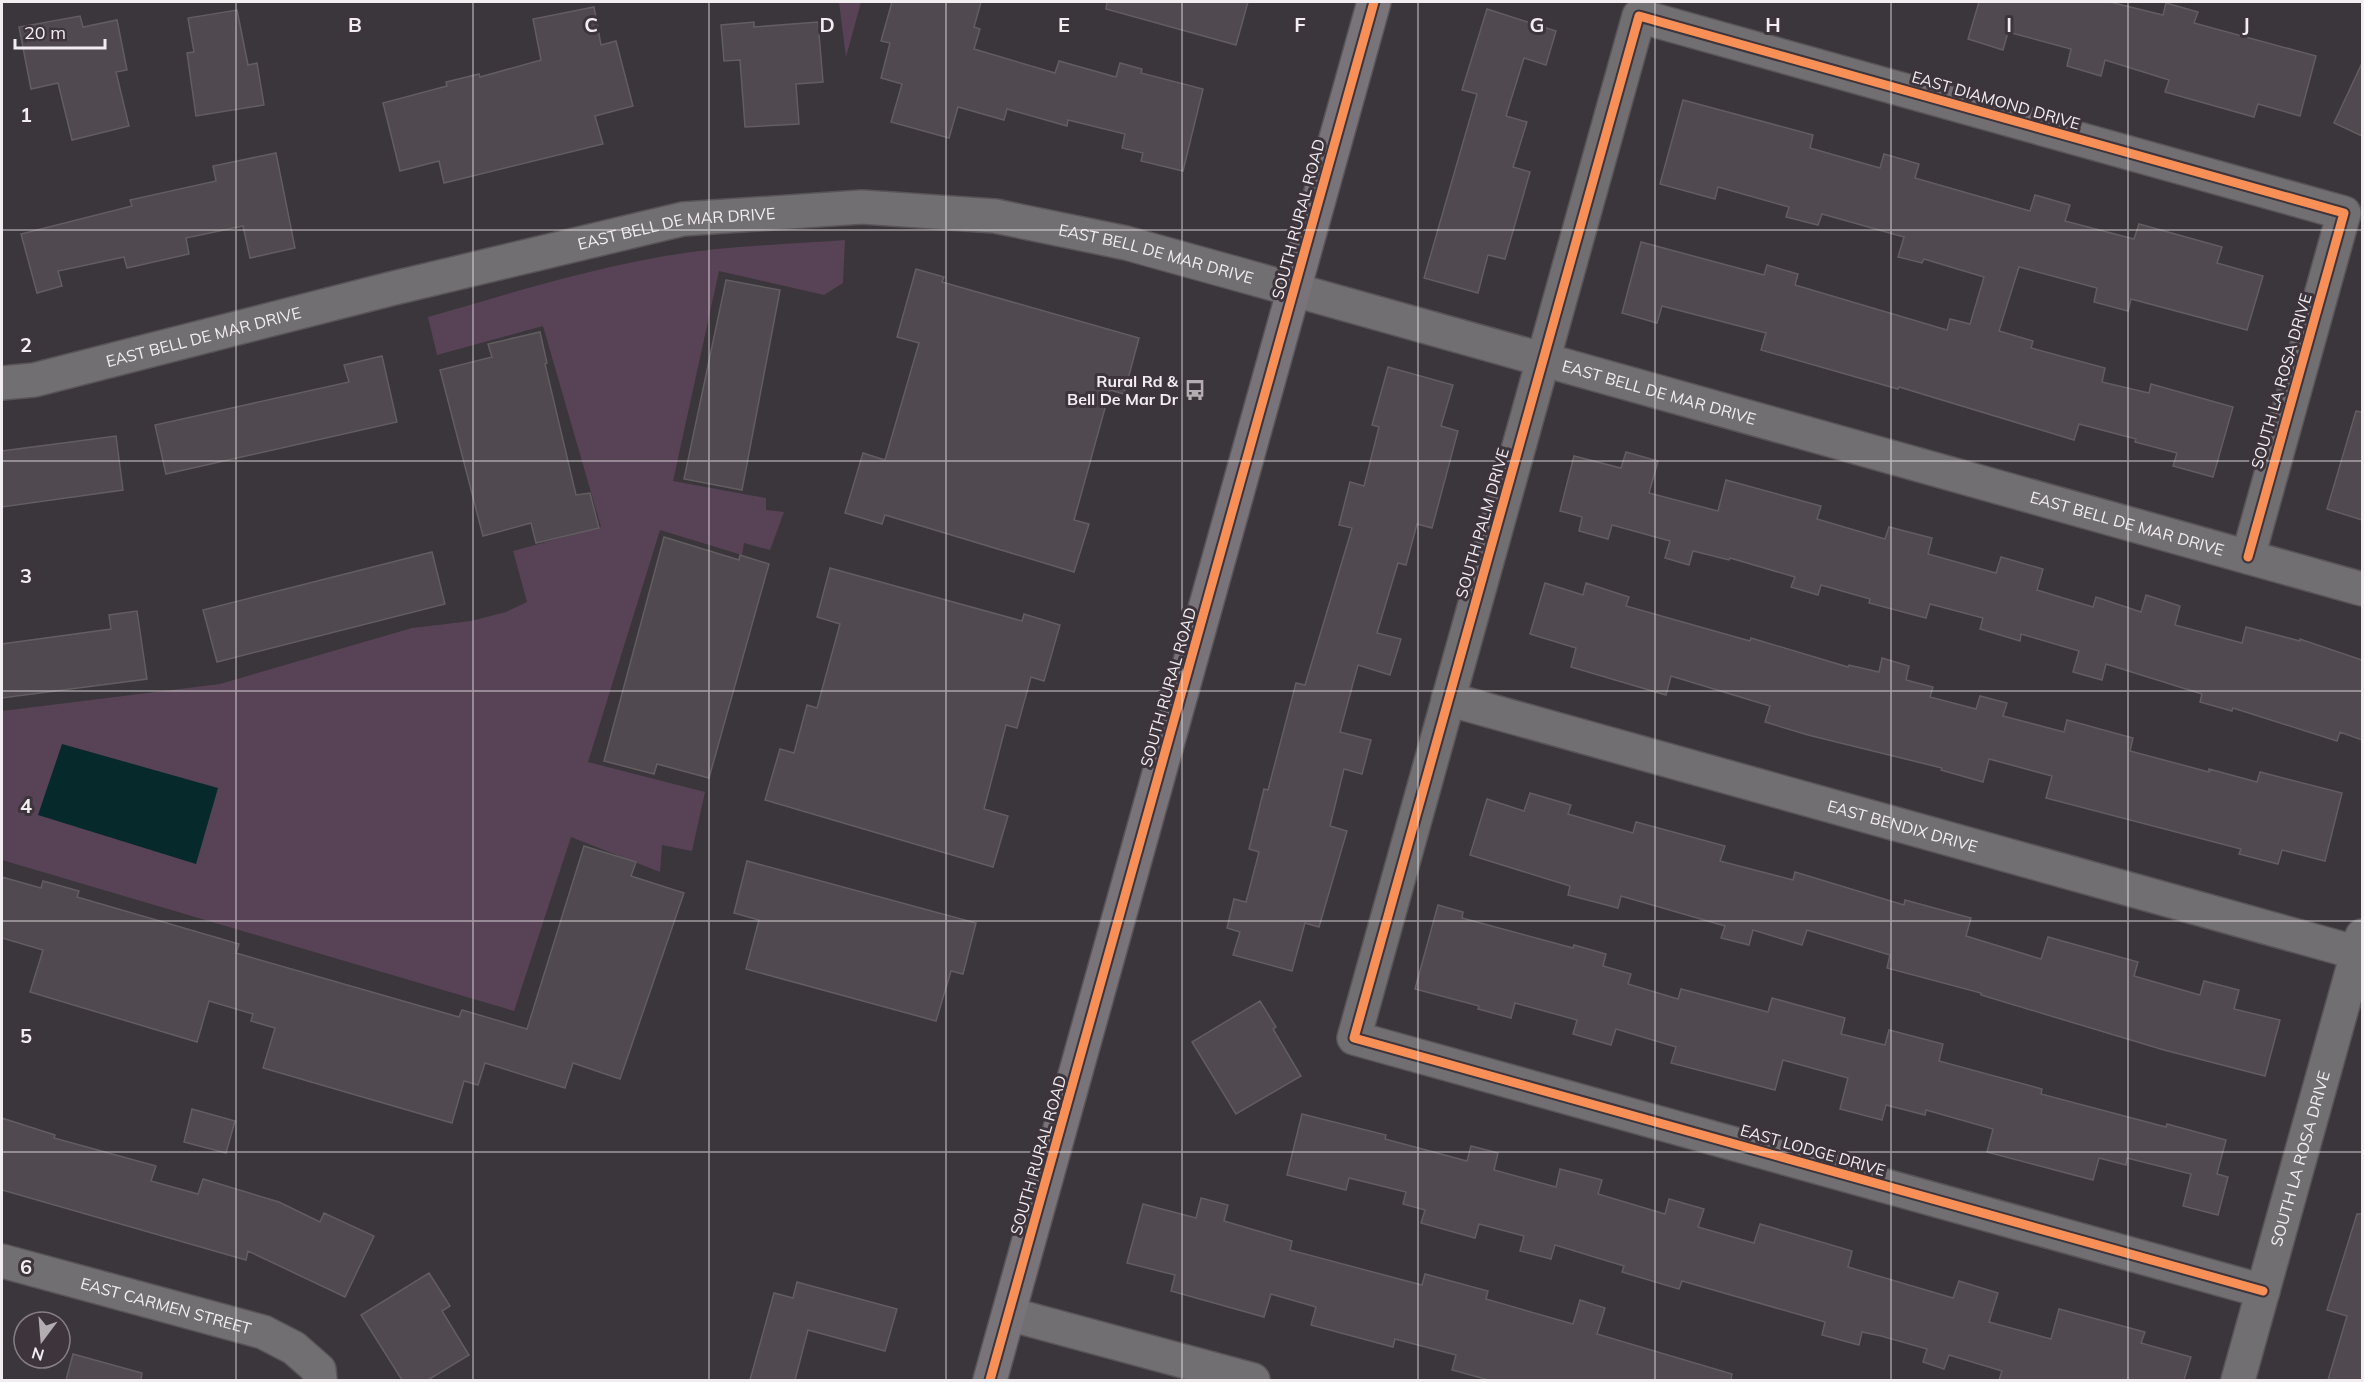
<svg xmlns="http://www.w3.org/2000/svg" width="2364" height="1382" font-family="Mulish,sans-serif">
<rect width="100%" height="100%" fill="#3b363b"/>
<path fill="#584356" d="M839 2H861L846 57Z
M845 240 843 283 824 295 719 271 673 481 766 498V510L784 512 770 550 744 543 742 555 660 530 588 762 705 792 692 851 662 845 660 872 571 837 514 1011 2 860V711L220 684 412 628 471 621 506 612 527 602 513 551 601 527 543 326 437 355 428 317C501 296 574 273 649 259 713 246 780 245 845 240Z"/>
<path fill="#06292c" d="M62 744 218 788 196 864 38 815Z"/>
<path fill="#514950" stroke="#625d61" stroke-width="1.5" d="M892 2H981L974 27 980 29 974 49 1055 73 1059 61 1116 77 1120 63 1142 69 1141 73 1203 89 1183 171 1141 161 1143 153 1122 148 1125 134 1068 120 1067 126 1007 109 1004 120 958 107 949 138 891 122 902 84 881 78 890 43 881 41Z
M1107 2H1248L1236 45 1106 9Z
M1979 2H2110L2163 15 2166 3 2198 12 2194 23 2316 56 2300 116 2258 104 2254 117 2165 92 2169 80 2105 60 2101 76 2067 66 2071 49 2008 32 2003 50 1968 39Z
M594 7 601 45 616 41 633 106 595 116 603 144 444 183 439 161 400 171 383 103 447 86 446 82 479 74 480 77 541 60 533 19Z
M1487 9 1556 31 1546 65 1524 58 1506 116 1527 122 1513 167 1530 172 1505 259 1488 255 1478 293 1424 278 1477 94 1462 90Z
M237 10 248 65 257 63 264 105 196 116 187 53 194 52 188 18Z
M80 16 83 27 117 20 127 70 116 72 129 126 72 140 58 83 31 89 19 27Z
M754 22V27L818 22 823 82 796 84 799 124 745 127 740 60 724 61 721 25Z
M2362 63V136L2334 123Z
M1683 100 1813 135 1810 148 1880 168 1884 154 1919 164 1915 178 2030 211 2035 195 2070 205 2065 221 2134 239 2139 224 2222 247 2217 263 2263 276 2247 330 2131 299 2128 311 2094 302 2097 288 2019 267 1999 331 2033 341 2031 348 2105 368 2102 382 2149 393 2151 384 2233 407 2213 477 2173 466 2177 453 2135 442 2136 439 2079 424 2074 440 1899 387 1898 389 1761 350 1766 333 1662 306 1657 323 1622 313 1641 242 1764 275 1767 265 1798 274 1795 285 1947 330 1950 319 1970 324 1984 277 1924 259 1922 263 1898 257 1904 237 1822 214 1818 225 1786 217 1789 207 1718 187 1715 199 1660 184Z
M276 153 295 248 250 258 243 226 186 238 189 254 127 268 124 257 58 271 62 286 37 293 21 234 132 206 130 200 216 181 213 166Z
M916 269 944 277 942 282 1139 338 1124 394 1110 390 1074 520 1089 524 1074 572 885 515 882 524 845 513 863 453 885 460 899 412 919 343 897 337Z
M726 280 780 290 742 490 684 479Z
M540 332 547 363 545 364 576 495 590 493 599 528 536 543 531 523 483 536 440 370 492 357 488 344Z
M382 356 397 422 166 474 155 425 349 382 344 365Z
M1388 367 1453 385 1441 426 1458 431 1432 528 1417 524 1406 565 1398 563 1377 633 1401 639 1390 675 1358 665 1340 732 1371 740 1362 774 1344 769 1330 826 1347 831 1319 927 1305 923 1292 971 1233 955 1240 932 1227 928 1234 899 1246 902 1259 852 1249 849 1264 789 1268 790 1296 683 1305 685 1352 528 1339 525 1350 482 1364 486 1379 427 1372 425Z
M2356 411 2362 412V520L2327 509Z
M116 436 123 490 2 507V451Z
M1626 452 1658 461 1649 493 1718 511 1726 480 1821 506 1817 519 1885 539 1889 527 1932 538 1928 554 1996 573 2001 557 2043 569 2037 590 2093 607 2096 597 2141 612 2146 595 2180 606 2175 625 2242 643 2246 627 2300 641V639L2362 660V740L2340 732 2337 741 2233 708 2232 711 2200 702 2202 694 2106 664 2102 680 2073 672 2079 651 2021 634 2020 641 1980 629 1983 618 1930 604 1926 618 1869 603 1870 599 1821 585 1818 595 1791 587 1795 577 1730 558 1729 560 1693 551 1689 565 1665 558 1670 541 1612 525 1608 539 1579 531 1582 517 1560 511 1574 456 1621 468Z
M664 537 739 560 740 555 769 564 709 778 657 764 654 774 604 761Z
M432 552 445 604 217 662 203 610Z
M830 568 1022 621 1024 614 1060 625 1044 681 1031 677 1017 728 1006 725 984 809 1008 816 993 867 765 800 780 749 794 753 807 705 817 708 840 624 817 617Z
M1545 583 1583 595 1586 583 1629 597 1626 606 1750 641 1751 638 1848 667 1849 665 1879 672 1882 658 1909 666 1906 680 1933 687 1930 697 1976 709 1980 696 2007 703 2003 716 2064 732 2067 720 2133 738 2130 751 2209 772V769L2257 782 2260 772 2342 793 2325 861 2282 850 2278 864 2239 854 2241 849 2046 798 2052 776 1989 759 1983 782 1941 770 1942 768 1808 735 1765 722 1770 706 1671 676 1666 695 1571 667 1576 648 1530 634Z
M137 611 147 679 2 698V644L111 629 109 615Z
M1530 793 1571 805 1568 814 1633 833 1636 822 1725 846 1720 861 1793 880 1795 872 1904 905 1905 900 1971 918 1966 936 2041 959 2048 937 2138 962 2134 976 2200 995 2204 981 2239 990 2234 1009 2280 1020 2265 1076 2164 1050 1981 995V993L1887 968 1890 955 1807 930 1802 945 1753 930 1749 945 1721 938 1725 926 1621 896 1618 908 1568 895 1570 886 1470 855 1487 799 1524 811Z
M584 846 636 862 631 876 684 893 620 1079 573 1063 565 1088 485 1063 478 1085 464 1081 452 1123 263 1068 275 1028 251 1021 253 1014 209 1001 197 1042 30 992 43 950 2 938V877L41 888 43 881 79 891 77 897 239 944 236 953 459 1017 462 1010 527 1029Z
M747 861 976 923 963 974 951 971 936 1021 746 969 759 920 734 913Z
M1438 905 1463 912 1462 918 1573 948 1574 945 1606 954 1603 966 1631 974 1628 984 1678 999 1681 989 1768 1012 1772 998 1845 1018 1841 1034 1885 1045 1889 1030 1943 1044 1939 1061 2042 1089 2041 1094 2166 1127 2167 1124 2226 1140 2217 1174 2228 1177 2218 1215 2183 1206 2191 1174 2127 1158 2126 1165 2099 1158 2093 1180 1987 1152 1993 1129 1926 1110 1925 1115 1886 1105 1882 1120 1840 1109 1848 1078 1783 1060 1775 1090 1671 1063 1676 1047 1616 1029 1611 1045 1573 1034 1577 1020 1515 1003 1511 1018 1478 1009 1479 1006 1415 989Z
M1260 1001 1276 1027 1273 1029 1301 1076 1236 1114 1192 1042Z
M192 1109 235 1121 226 1153 184 1142Z
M1302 1114 1386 1135 1385 1139 1467 1161 1471 1146 1498 1153 1494 1170 1556 1187 1560 1169 1602 1180 1598 1194 1665 1214 1669 1199 1704 1209 1698 1227 1754 1243 1760 1224 1852 1251 1848 1267 1953 1298 1959 1281 1998 1293 1989 1322 2051 1339 2059 1309 2145 1332 2141 1343 2191 1357 2184 1380H1999L2002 1371 1949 1355 1944 1369 1923 1362 1927 1349 1881 1336 1862 1332 1859 1345 1822 1335 1825 1322 1682 1281 1679 1289 1622 1272 1624 1266 1555 1245 1551 1259 1520 1251 1524 1236 1479 1224 1475 1238 1421 1223 1425 1210 1403 1204 1406 1192 1349 1178 1346 1190 1287 1175Z
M2 1118 55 1135 54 1138 156 1166 151 1181 198 1194 203 1179 279 1202 320 1222 324 1213 374 1236 345 1297 248 1251 246 1260 2 1190Z
M1201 1198 1228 1205 1224 1221 1292 1241 1290 1250 1422 1285 1425 1274 1488 1291 1486 1299 1573 1324 1580 1300 1605 1308 1597 1334 1732 1374 1731 1380H1489L1452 1370 1456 1355 1395 1339 1393 1347 1311 1325 1316 1307 1271 1294 1264 1317 1171 1291 1175 1275 1127 1263 1143 1204 1196 1218Z
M2357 1214H2362V1380H2328L2347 1316 2327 1310Z
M429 1273 450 1306 442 1311 469 1355 428 1380H402L361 1315Z
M797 1282 897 1309 885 1351 808 1330 795 1380H750L774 1293 793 1298Z
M73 1354 142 1373 141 1380H66Z"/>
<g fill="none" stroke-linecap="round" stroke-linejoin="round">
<defs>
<g id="minor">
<path id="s1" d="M2 383 34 380 390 289 683 219 862 207 995 216 1126 243 1234 273 2362 589"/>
<path d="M2248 557 2344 213 1639 16 1354 1038 2263 1291"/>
<path id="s2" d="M1448 699 2358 953"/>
<path id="s3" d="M2 1261 263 1332 294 1348 319 1370 320 1380"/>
<path d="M1009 1314 1253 1380"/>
<path id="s4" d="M2238 1380 2362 936"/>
</g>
<path id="secondary" d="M990 1380 1374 2"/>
</defs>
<use href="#minor" stroke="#585458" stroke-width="36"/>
<use href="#secondary" stroke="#585458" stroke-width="36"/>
<use href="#minor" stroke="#726f72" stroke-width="33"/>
<use href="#secondary" stroke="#797479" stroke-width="33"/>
<defs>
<path id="cycleway" d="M2248 557 2344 213 1639 16 1354 1038 2263 1291
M990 1380 1374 2"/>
</defs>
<use href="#cycleway" stroke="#3d343c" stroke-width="13"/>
<use href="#cycleway" stroke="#f78f57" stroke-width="9"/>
</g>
<path fill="none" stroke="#f2edf1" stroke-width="1.5" stroke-opacity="0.55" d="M236 2V1380M473 2V1380M709 2V1380M946 2V1380M1182 2V1380M1418 2V1380M1655 2V1380M1891 2V1380M2128 2V1380M2 230H2362M2 461H2362M2 691H2362M2 921H2362M2 1152H2362"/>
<defs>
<symbol id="bus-bare" viewBox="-9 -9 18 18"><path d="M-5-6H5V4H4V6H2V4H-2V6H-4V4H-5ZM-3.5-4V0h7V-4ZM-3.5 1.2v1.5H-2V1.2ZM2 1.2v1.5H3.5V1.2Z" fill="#b2adb1" stroke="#3d343c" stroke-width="2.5" paint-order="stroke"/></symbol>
</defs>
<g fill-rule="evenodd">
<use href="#bus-bare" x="1180" y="375" width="30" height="30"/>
</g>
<g text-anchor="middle" stroke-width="6" stroke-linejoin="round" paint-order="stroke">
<g font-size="16" fill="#f2edf1" stroke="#3d343c">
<text transform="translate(1996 100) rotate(16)" y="6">EAST DIAMOND DRIVE</text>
<text transform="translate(1298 219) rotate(-75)" y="6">SOUTH RURAL ROAD</text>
<text dy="6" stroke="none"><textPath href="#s1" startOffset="693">EAST BELL DE MAR DRIVE</textPath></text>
<text dy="6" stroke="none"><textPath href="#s1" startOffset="1179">EAST BELL DE MAR DRIVE</textPath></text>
<text dy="6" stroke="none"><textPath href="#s1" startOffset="207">EAST BELL DE MAR DRIVE</textPath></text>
<text transform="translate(2281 381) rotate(-74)" y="6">SOUTH LA ROSA DRIVE</text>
<text dy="6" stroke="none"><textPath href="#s1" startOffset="1701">EAST BELL DE MAR DRIVE</textPath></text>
<text transform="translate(1482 523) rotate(-74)" y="6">SOUTH PALM DRIVE</text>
<text dy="6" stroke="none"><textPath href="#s1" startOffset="2187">EAST BELL DE MAR DRIVE</textPath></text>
<text transform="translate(1168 687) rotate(-74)" y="6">SOUTH RURAL ROAD</text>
<text dy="6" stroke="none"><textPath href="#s2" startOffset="472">EAST BENDIX DRIVE</textPath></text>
<text transform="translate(1813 1150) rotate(16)" y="6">EAST LODGE DRIVE</text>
<text transform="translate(1038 1155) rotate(-74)" y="6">SOUTH RURAL ROAD</text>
<text dy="6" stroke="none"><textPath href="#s4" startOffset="230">SOUTH LA ROSA DRIVE</textPath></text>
<text dy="6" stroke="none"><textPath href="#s3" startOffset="170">EAST CARMEN STREET</textPath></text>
</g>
<g font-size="16" font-weight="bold" fill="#f2edf1" stroke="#3d343c" text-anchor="end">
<text x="1178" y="387">Rural Rd &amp;<tspan x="1178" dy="18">Bell De Mar Dr</tspan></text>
</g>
</g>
<g font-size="20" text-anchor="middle" font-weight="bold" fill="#f2edf1" stroke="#3d343c" stroke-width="6" stroke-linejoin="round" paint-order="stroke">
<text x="355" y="32">B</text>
<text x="591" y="32">C</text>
<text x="827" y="32">D</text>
<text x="1064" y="32">E</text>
<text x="1300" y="32">F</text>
<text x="1537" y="32">G</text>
<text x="1773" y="32">H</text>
<text x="2009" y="32">I</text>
<text x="2246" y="32">J</text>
<text x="26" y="122">1</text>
<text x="26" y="352">2</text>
<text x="26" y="583">3</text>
<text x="26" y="813">4</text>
<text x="26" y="1043">5</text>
<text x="26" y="1274">6</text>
</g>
<rect width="2364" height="1382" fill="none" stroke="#f2edf1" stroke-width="6"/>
<g transform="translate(42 1340) rotate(196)"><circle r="28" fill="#3d343c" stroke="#857e84" stroke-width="1.5"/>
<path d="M0-4.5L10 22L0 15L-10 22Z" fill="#b2adb1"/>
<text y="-9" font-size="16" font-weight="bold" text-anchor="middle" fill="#f2edf1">N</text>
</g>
<path d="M15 39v9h90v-9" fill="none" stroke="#f2edf1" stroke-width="3"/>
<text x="24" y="39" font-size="18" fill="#f2edf1" stroke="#3d343c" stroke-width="4.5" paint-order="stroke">20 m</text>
</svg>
